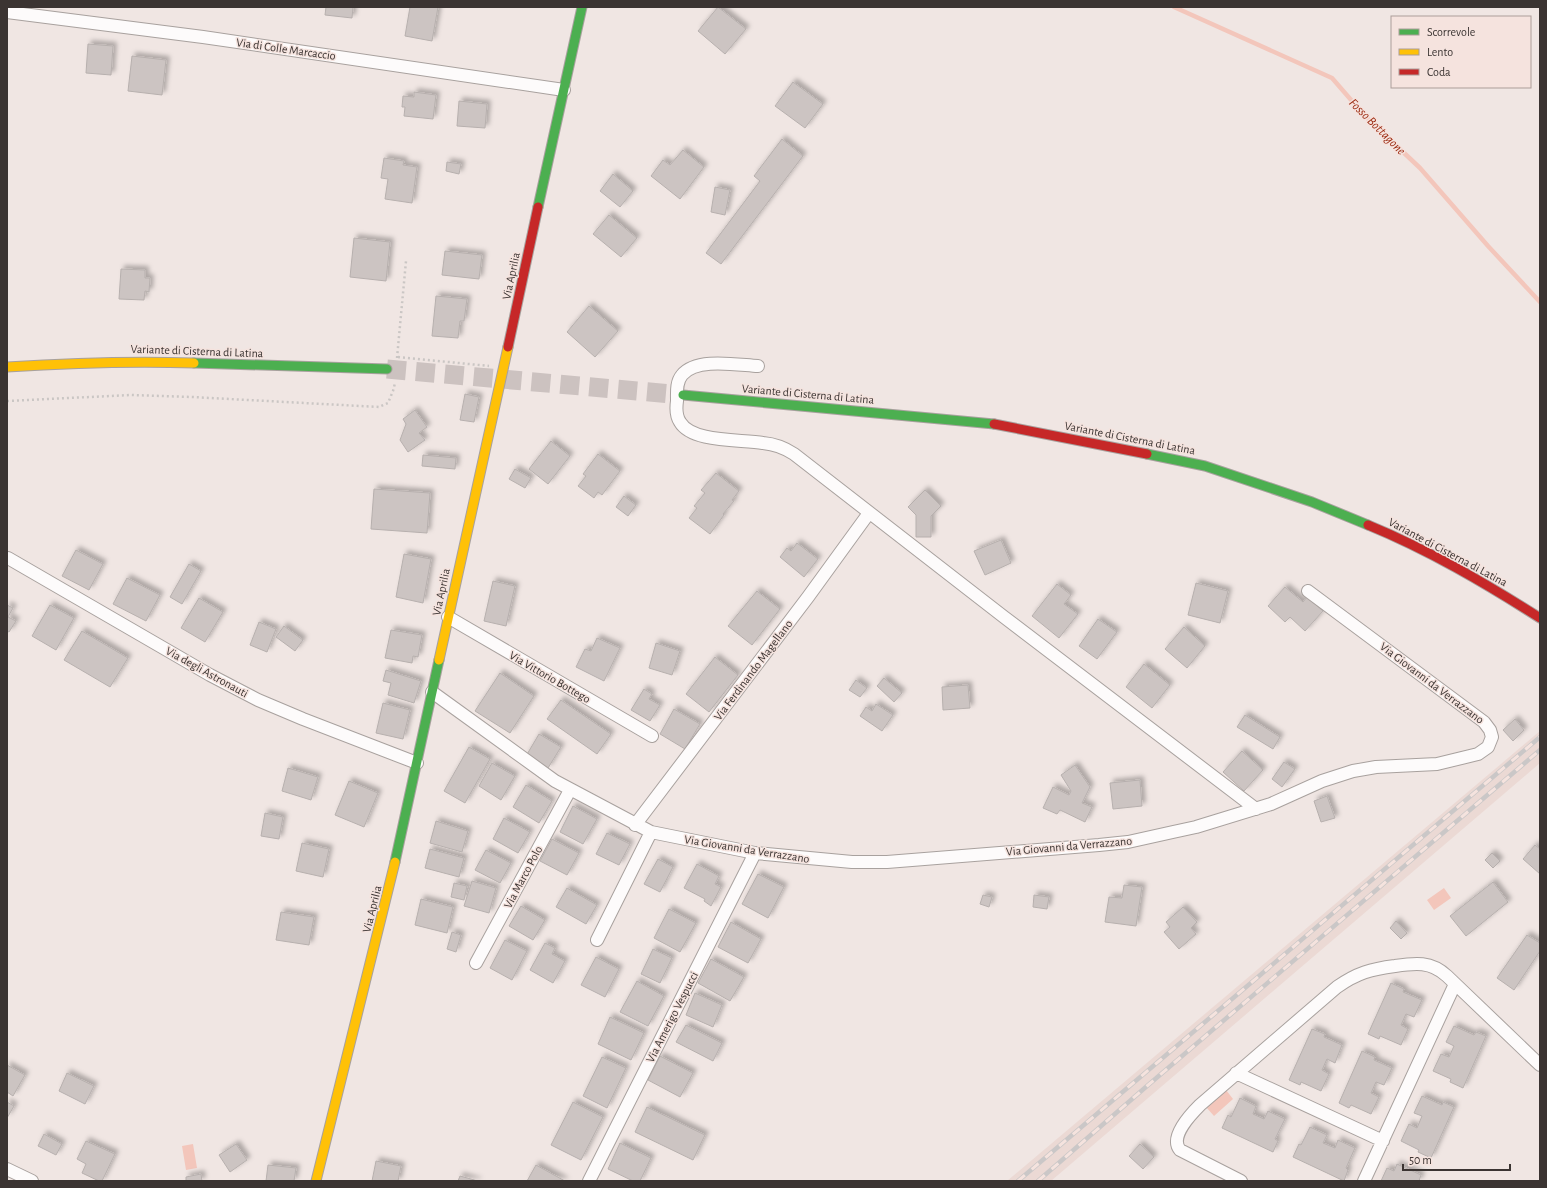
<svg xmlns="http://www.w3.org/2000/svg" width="1547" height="1188" font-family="'Alegreya Sans',sans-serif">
<defs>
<filter id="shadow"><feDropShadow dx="3.5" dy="-3.5" stdDeviation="2" flood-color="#0004"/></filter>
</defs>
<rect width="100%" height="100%" fill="#f0e6e3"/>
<path fill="#ebd9d4" d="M1540 731V763L1051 1181H1007Z"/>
<path fill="#f3c6bb" d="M1444 888 1451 898 1434 910 1427 900Z
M1226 1090 1233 1099 1214 1116 1206 1107Z
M193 1144 197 1168 186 1170 182 1146Z"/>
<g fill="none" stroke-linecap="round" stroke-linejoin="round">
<path stroke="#f3c6bb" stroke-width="4.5" d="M1174 7 1332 78 1365 116 1420 168 1488 246 1540 302"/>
</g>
<path fill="#ccc4c2" stroke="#b7b0ae" filter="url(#shadow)" d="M326 7H353L352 18 325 15Z
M410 7H438L432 41 405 36Z
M718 7 746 29 725 54 698 31Z
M88 44 113 46 111 75 86 73Z
M132 56 166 60 162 95 128 91Z
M793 82 823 104 805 128 775 106Z
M414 92 436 95 433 119 404 116 405 107H402L403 96 414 97Z
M459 101 487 104 485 128 457 126Z
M782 139 803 156 721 264 706 253 760 181 754 176Z
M683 150 704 167 680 199 651 176 663 160 670 165Z
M384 158 404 161 403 165 417 167 412 203 385 199 388 179 381 178Z
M447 162 461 164 459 174 446 171Z
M613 174 633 191 620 207 600 191Z
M715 187 730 190 725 215 711 212Z
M609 215 637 238 621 257 593 234Z
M354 238 390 242 386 281 350 277Z
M445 251 482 255 479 279 442 275Z
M121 269 145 270V278H150L149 292 145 291 144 300 119 299Z
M436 296 467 299 464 321H460L458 338 432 336Z
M589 306 618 331 595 357 567 332Z
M465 394 479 397 474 422 460 420Z
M415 410 427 427 419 433 425 440 408 452 400 440 406 424 403 419Z
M551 441 570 456 548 484 529 469Z
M598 454 620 471 602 495 598 492 594 498 578 486 586 476 583 474Z
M423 455 456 458 455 469 422 466Z
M515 469 531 478 525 488 509 479Z
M716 473 739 491 732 500 734 501 723 514 724 515 710 534 689 518 697 508 694 506 705 493 701 490Z
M374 489 430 493 427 533 371 529Z
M925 490 941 506 931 516V537H916V515L908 507Z
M624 496 636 505 628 516 616 507Z
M1001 540 1011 563 985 575 974 551Z
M797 543 818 559 804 577 780 557 787 548 791 551Z
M76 550 103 564 89 590 62 576Z
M404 554 431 559 423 603 396 597Z
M189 564 201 571 182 604 170 597Z
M127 578 160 595 146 621 113 604Z
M493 581 515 586 506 626 484 621Z
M1196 583 1228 591 1220 623 1188 615Z
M1057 584 1071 595 1064 604 1078 614 1059 638 1032 616Z
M1285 587 1303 602 1307 597 1323 611 1305 631 1290 617 1285 622 1268 606Z
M757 591 780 609 752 645 728 626Z
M199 598 223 612 205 642 181 628Z
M7 605 13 608 8 617 16 621 9 632 7 631Z
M50 605 74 618 56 650 32 636Z
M1098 619 1117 632 1097 659 1079 646Z
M259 622 276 629 267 652 250 645Z
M284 626 303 640 295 651 276 637Z
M1184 627 1205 646 1187 668 1165 649Z
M391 630 422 635 418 657 413 656 412 663 385 658Z
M82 631 128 658 110 687 64 660Z
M597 638 620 648 604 681 576 667 585 649 591 651Z
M656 643 680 651 672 675 649 668Z
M715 657 738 675 709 712 686 694Z
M1144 664 1170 685 1152 708 1126 687Z
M386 670 421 681 414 703 388 695 391 683 383 681Z
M500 673 534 696 510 733 475 711Z
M884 678 902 693 894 702 877 686Z
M856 680 867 688 860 697 849 690Z
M968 685 970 708 943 710 942 687Z
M644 689 652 694 649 699 660 705 650 721 631 710Z
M561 700 611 734 597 754 547 719Z
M383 703 410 710 403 739 376 733Z
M876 704 893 715 882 731 860 716 866 707 872 711Z
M674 709 700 724 685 749 660 734Z
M1245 715 1280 737 1273 749 1237 727Z
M1515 719 1524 730 1513 741 1503 730Z
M539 734 561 747 548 768 526 756Z
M469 747 490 759 465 803 444 791Z
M1242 751 1263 770 1244 791 1223 772Z
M1284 762 1295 769 1282 787 1272 779Z
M492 763 515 776 501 800 479 786Z
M1075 765 1090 787 1082 803 1092 807 1085 822 1060 810 1057 814 1043 808 1053 787 1069 795 1071 791 1061 775Z
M288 768 318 777 311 800 282 791Z
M1140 780 1142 806 1113 809 1110 783Z
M349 781 378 793 364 827 335 815Z
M526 785 552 801 539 823 513 807Z
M1327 796 1335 818 1321 822 1314 801Z
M573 806 597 819 583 844 560 832Z
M265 813 283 817 279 839 261 836Z
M504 818 530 832 518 853 493 839Z
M436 821 468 831 462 852 430 843Z
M607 833 630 844 619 865 596 854Z
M552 839 579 853 567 875 540 861Z
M302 843 329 849 323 877 296 871Z
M1535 845 1540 849V874L1523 859Z
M430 849 464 858 459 877 425 868Z
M486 850 511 863 500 883 475 870Z
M1492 853 1500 861 1493 868 1485 860Z
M658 859 673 867 660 892 644 884Z
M697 864 719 876 715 884 721 887 711 906 704 901 705 899 684 888Z
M758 874 784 887 768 918 742 904Z
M472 881 496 888 489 913 464 906Z
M1493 882 1508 902 1466 936 1450 916Z
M454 883 467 886 464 900 451 897Z
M1124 885 1142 887 1136 926 1105 922 1109 897 1122 898Z
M567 888 597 905 586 924 556 907Z
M983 895 992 897 989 907 980 904Z
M1034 895 1049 897 1047 909 1033 907Z
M421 899 453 907 447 933 415 925Z
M521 906 545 920 533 940 509 926Z
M1183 907 1197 922 1191 928 1196 934 1179 949 1164 932 1170 927 1166 922Z
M669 909 696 923 680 952 654 938Z
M281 912 314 917 309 945 276 940Z
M1396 921 1407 933 1401 939 1390 928Z
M731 922 761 939 748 963 718 947Z
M452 932 461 935 456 952 447 949Z
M1527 935 1540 943V951L1514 990 1497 978Z
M505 940 527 951 512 980 490 968Z
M545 943 555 948 552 954 565 961 553 983 530 970Z
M653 949 672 958 660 983 641 974Z
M596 957 619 969 605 997 581 985Z
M711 959 744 977 730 1001 698 983Z
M637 981 664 996 648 1026 620 1012Z
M1391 983 1404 989 1403 992 1422 1000 1414 1017 1406 1014 1401 1025 1408 1029 1401 1045 1380 1036 1379 1039 1368 1034Z
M695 993 722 1005 713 1027 686 1015Z
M610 1017 644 1033 631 1060 598 1044Z
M686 1025 722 1043 713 1061 676 1042Z
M1454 1026 1474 1035 1476 1032 1486 1036 1463 1088 1450 1082 1451 1079 1433 1071 1441 1054 1449 1057 1454 1046 1446 1042Z
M1312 1029 1325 1034 1324 1037 1342 1045 1335 1063 1327 1059 1322 1070 1329 1074 1321 1091 1301 1082 1300 1085 1289 1080Z
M1362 1051 1375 1057 1374 1060 1392 1068 1384 1085 1376 1082 1371 1093 1379 1097 1371 1114 1351 1105 1349 1108 1339 1103Z
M660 1056 693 1073 680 1097 648 1080Z
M602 1057 626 1068 607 1108 583 1096Z
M7 1065 25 1075 13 1096 7 1092Z
M67 1073 94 1086 85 1104 59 1091Z
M1422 1096 1442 1105 1443 1102 1454 1107 1431 1158 1418 1152 1419 1150 1401 1141 1409 1124 1417 1128 1422 1116 1414 1113Z
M1240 1098 1256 1106 1253 1114 1264 1119 1268 1111 1285 1119 1275 1139 1278 1141 1273 1152 1222 1128 1228 1115 1231 1117Z
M7 1102 14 1106 7 1118Z
M573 1102 603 1117 581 1160 551 1145Z
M647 1107 705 1135 693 1160 635 1132Z
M1310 1127 1327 1135 1323 1143 1335 1148 1338 1140 1355 1148 1346 1168 1348 1170 1344 1181 1293 1157 1299 1144 1301 1145Z
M44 1134 62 1144 56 1155 38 1146Z
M86 1141 115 1154 102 1181H99L82 1173 86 1164 77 1159Z
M620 1143 651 1158 640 1181H633L608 1169Z
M236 1144 247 1160 230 1172 219 1155Z
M1140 1144 1154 1157 1143 1169 1129 1156Z
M376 1161 401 1166 398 1181H372Z
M1397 1164 1421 1175 1419 1181H1381L1387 1168 1394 1171Z
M268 1165 296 1168 294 1181H266Z
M536 1165 565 1181H527Z
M201 1174 202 1181H186V1177Z
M460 1176 478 1181H458Z"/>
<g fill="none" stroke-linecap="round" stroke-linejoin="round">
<path stroke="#ccc2c0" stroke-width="19" stroke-dasharray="19 10" stroke-linecap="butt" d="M387 369 683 395"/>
<defs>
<path id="street" d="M7 12 203 37 564 90
M758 366C738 365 696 357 682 375 676 382 677 392 677 401 676 408 676 416 680 422 692 443 742 439 763 443 774 444 785 448 794 454L1004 617 1256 809
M8 558 210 675 258 700 303 719 417 763
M448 617 652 736
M432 692 555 781 651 832 755 853 852 862H887L1099 845 1128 842 1173 832 1196 827 1271 804 1322 781 1353 771 1376 767 1437 764 1478 754 1488 747 1492 737 1490 730 1484 722 1308 591
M635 825 808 597 869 513
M597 940 651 832
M476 963 570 790
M1236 1073 1383 1141
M7 1169 32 1181
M589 1181 755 853
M1241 1181 1180 1150C1169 1137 1191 1114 1200 1105L1337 987C1357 973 1371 969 1395 966 1415 963 1431 961 1447 976L1540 1065
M1364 1181 1455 984"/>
<path id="fast" d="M538 207 582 7
M194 363 387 369
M683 395 994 424
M1147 454 1205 466 1312 502 1368 525
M395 862 439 660"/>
<path id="slow" d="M7 367C69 363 131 361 194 363
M439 660 508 347
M316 1181 395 862"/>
<path id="jam" d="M508 347 538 207
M994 424 1147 454
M1368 525C1429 550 1485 583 1540 618"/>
</defs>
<use href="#street" stroke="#a8a19e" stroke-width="14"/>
<use href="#fast" stroke="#a8a19e" stroke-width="11"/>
<use href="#slow" stroke="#a8a19e" stroke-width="11"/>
<use href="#jam" stroke="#a8a19e" stroke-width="11"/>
<path stroke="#cac6c4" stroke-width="2.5" stroke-dasharray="2 3" stroke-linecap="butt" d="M398 357 489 366
M397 358 406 261
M7 401 131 395 192 397 379 407 388 403 393 391 395 383"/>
<use href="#street" stroke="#fdfbfb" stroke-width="12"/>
<use href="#fast" stroke="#4caf50" stroke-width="9"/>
<use href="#slow" stroke="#ffc107" stroke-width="9"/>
<use href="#jam" stroke="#c62828" stroke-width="9"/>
<defs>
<path id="rail" d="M1018 1181 1540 737
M1038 1181 1147 1086 1540 750"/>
</defs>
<use href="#rail" stroke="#cac7c7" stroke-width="4.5"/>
<use href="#rail" stroke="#f5e3de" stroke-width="3" stroke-dasharray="9" stroke-linecap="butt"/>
</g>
<g text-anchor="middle" stroke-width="3" stroke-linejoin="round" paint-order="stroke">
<g font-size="12" fill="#3b3432" stroke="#f5e3de">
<text transform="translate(286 49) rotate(8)" y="4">Via di Colle Marcaccio</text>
<text transform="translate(511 276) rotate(-78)" y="4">Via Aprilia</text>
<text transform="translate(197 351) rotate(2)" y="4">Variante di Cisterna di Latina</text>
<text transform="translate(808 394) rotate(5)" y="4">Variante di Cisterna di Latina</text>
<text transform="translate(1130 438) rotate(11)" y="4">Variante di Cisterna di Latina</text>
<text transform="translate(1448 552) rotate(28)" y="4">Variante di Cisterna di Latina</text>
<text transform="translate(441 592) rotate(-78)" y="4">Via Aprilia</text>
<text transform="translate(753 670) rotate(-53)" y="4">Via Ferdinando Magellano</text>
<text transform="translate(207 672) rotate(29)" y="4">Via degli Astronauti</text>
<text transform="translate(550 677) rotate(30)" y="4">Via Vittorio Bottego</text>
<text transform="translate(1432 683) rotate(37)" y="4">Via Giovanni da Verrazzano</text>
<text transform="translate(1069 846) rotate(-5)" y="4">Via Giovanni da Verrazzano</text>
<text transform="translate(747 849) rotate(9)" y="4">Via Giovanni da Verrazzano</text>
<text transform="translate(523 877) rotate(-62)" y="4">Via Marco Polo</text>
<text transform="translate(372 909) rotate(-76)" y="4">Via Aprilia</text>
<text transform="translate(672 1017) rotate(-63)" y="4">Via Amerigo Vespucci</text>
</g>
<g font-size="13" font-style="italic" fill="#9b2a11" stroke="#f5e3de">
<text transform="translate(1378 126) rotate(45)" y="5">Fosso Bottagone</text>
</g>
</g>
<rect width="1547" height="1188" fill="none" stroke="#3b3432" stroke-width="16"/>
<rect x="1391" y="16" width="140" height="72" fill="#f5e3de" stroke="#ab9d99"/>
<rect x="1399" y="29" width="20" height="6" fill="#4caf50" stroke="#ab9d99"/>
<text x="1427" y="36" font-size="12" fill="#3b3432">Scorrevole</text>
<rect x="1399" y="49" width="20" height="6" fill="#ffc107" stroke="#ab9d99"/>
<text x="1427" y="56" font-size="12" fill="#3b3432">Lento</text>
<rect x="1399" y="69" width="20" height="6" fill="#c62828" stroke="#ab9d99"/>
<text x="1427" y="76" font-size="12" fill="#3b3432">Coda</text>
<path d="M1403 1164v6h107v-6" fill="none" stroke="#3b3432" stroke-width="2"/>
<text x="1409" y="1164" font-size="12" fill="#3b3432" stroke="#f5e3de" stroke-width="3" paint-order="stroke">50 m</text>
</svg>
